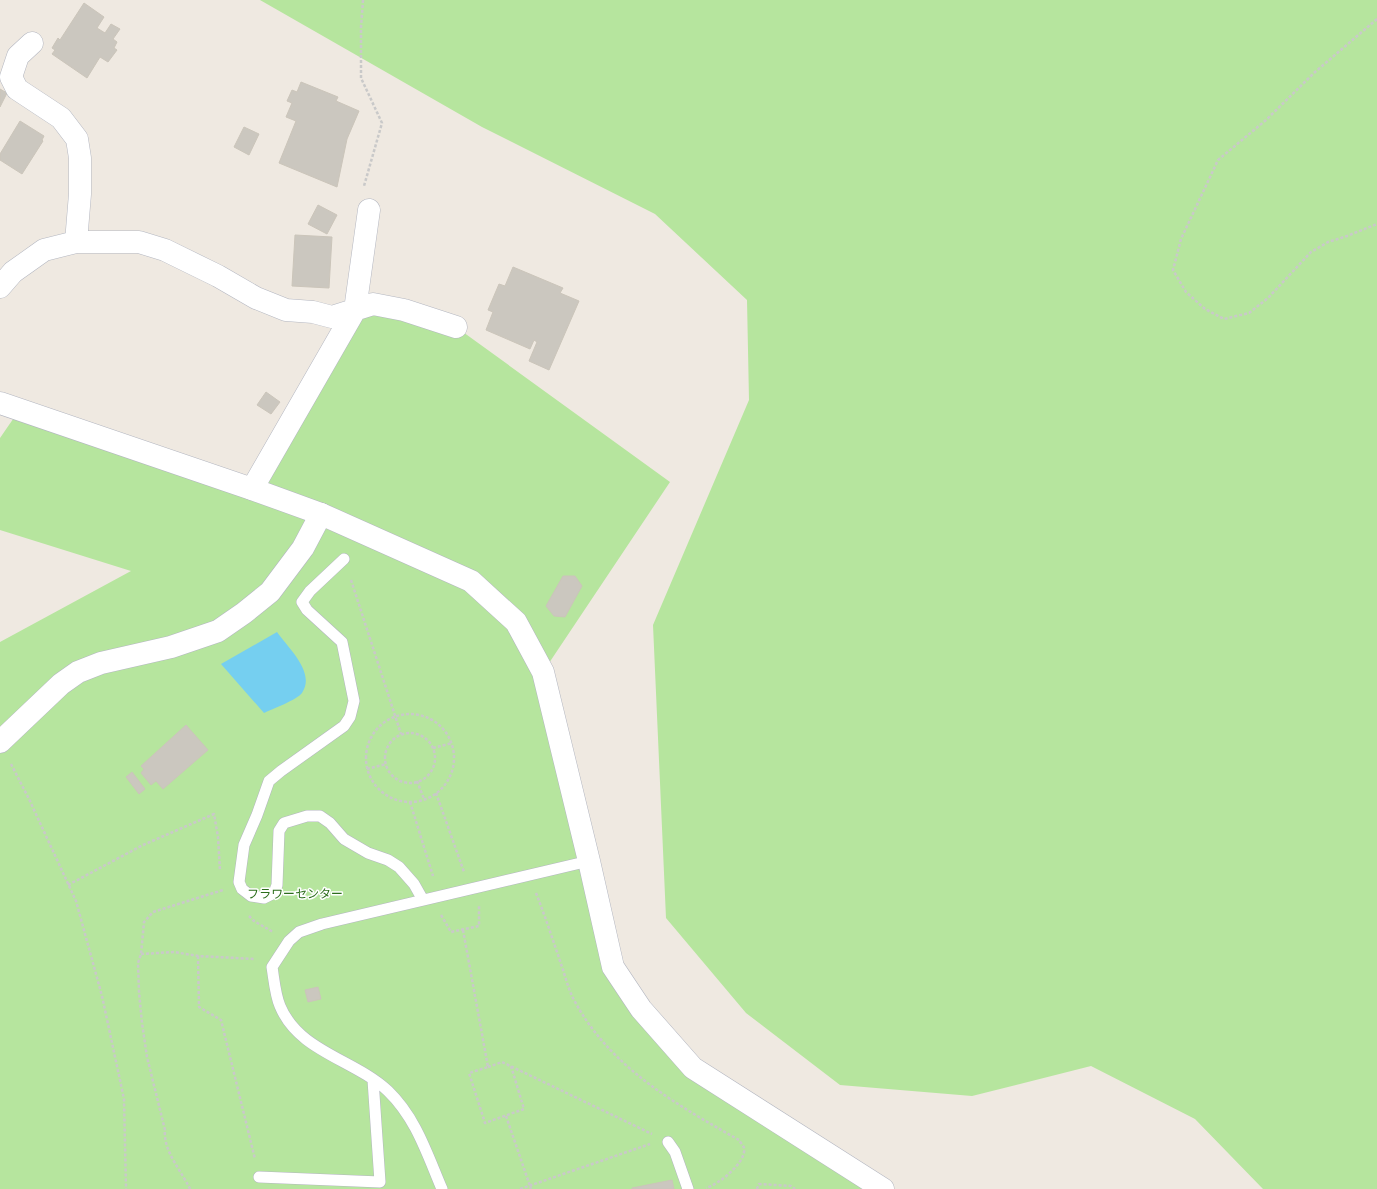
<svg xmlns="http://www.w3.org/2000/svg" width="1377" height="1189" font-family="'Asap Condensed','Noto Sans JP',sans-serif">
<rect width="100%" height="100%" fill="#efe9e1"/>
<path fill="#b6e59e" d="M260 0H1377V1189H1263L1195 1119 1091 1066 972 1096 840 1085 746 1013 666 918 653 625 749 400 747 300 655 214 482 127Z
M355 310 456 327 670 482 543 672 613 967 693 1068 883 1189H0V642L131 571 0 530V438L20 409 252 489Z"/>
<path fill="#75cff0" d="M277 632C288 648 316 672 302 693 297 700 272 709 264 713L221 664Z"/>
<path fill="#cbc7bf" stroke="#cbc5ba" d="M84 3 104 17 97 28 105 33 111 24 120 29 113 39 117 42 114 48 117 50 108 62 100 57 87 78 52 54 55 50 52 48 58 38 60 40Z
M301 82 338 97 336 101 359 111 347 139 337 187 279 163 296 121 286 117 292 103 287 101 292 90 297 92Z
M0 89 7 93 0 107Z
M20 121 44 136 42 140 43 141 22 174 0 160V154Z
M244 127 259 134 249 155 234 147Z
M318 205 337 215 327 234 308 224Z
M295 235 332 237 329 288 292 286Z
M513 267 563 288 560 293 579 301 549 370 529 361 537 342 534 340 530 349 486 330 493 312 488 310 499 284 505 286Z
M266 392 280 402 271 414 257 405Z
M563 576H575L582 586 565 617 554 616 546 606Z
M186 725 208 750 163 789 156 781 151 785 141 773 144 769 141 766Z
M132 772 145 789 139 794 126 777Z
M318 987 321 999 308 1002 305 990Z
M672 1180 674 1189H632V1188Z"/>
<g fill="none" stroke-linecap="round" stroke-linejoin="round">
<defs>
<path id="lane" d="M344 559 310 591 302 602 307 610 342 642 354 701 350 717 344 726 281 771 269 781 257 815 244 845 239 882 242 889 251 896 264 898 274 893 277 885 279 831 284 823 307 816H320L330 823 344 839 368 853 388 860 399 867 414 884 423 900
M668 1142 675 1152 688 1189
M259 1177 380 1182 373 1080
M442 1189C427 1154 416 1118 388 1091 354 1059 299 1052 280 1006 275 994 274 979 272 967L289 941 299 932 322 924 589 861"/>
<path id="street" d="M32 43 18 56 11 77 17 89 61 118 77 139 80 158V194L76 242
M0 287 13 272 44 250 76 242H139L165 250 218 276 256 298 286 310 313 312 332 317 373 304 404 310 456 327
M252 489 355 310 369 210
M0 742 61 684 78 672 101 663 171 647 218 631 244 613 270 592 303 548 321 514"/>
<path id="secondary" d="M0 403 252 489 321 514 471 581 516 622 543 672 589 861 613 967 641 1009 693 1068 883 1189"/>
</defs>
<use href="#lane" stroke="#b4b7c1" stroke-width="12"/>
<use href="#street" stroke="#b4b7c1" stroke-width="23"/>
<use href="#secondary" stroke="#b4b7c1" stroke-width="23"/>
<path stroke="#c9c9c9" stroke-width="2.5" stroke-dasharray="3 2" stroke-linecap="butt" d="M363 0 361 27V78L382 123 364 186
M1377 19 1315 72 1266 120 1218 160 1181 239 1173 270 1186 292 1205 309 1224 319 1249 313 1268 298 1311 252 1328 242 1347 236 1377 224
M351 580 401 734
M366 758a44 44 0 1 1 88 0a44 44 0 1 1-88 0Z
M385 758a25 25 0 1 1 50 0a25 25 0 1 1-50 0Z
M433 748 452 743
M11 764 29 799 76 901 102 996 124 1099 126 1189
M367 769 386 764
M417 781 424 799
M436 793 464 872
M410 802 433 876
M68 885 143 845 214 814 218 837 220 871
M536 893C545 916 553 940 561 964 565 975 568 988 573 998 608 1066 675 1104 739 1140 740 1142 743 1145 744 1148 747 1162 718 1185 706 1188
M441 915 451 932 479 926V905
M249 916 254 921 273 932
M463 930 488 1067 469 1073 485 1123 524 1109 511 1066
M141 954 174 952 198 956 255 959
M198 956 199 1007 221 1020 255 1159
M488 1067 502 1062 652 1134
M506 1116 531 1189
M190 1189C181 1170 163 1151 165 1130L147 1057 142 1023 139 992 138 963 141 954 144 922 153 912 223 890
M520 1189 650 1144
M757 1189 759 1184 791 1186 795 1189"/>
<use href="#lane" stroke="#fff" stroke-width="11"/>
<use href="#street" stroke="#fff" stroke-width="22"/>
<use href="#secondary" stroke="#fff" stroke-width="22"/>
</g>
<g text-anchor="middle" stroke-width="3" stroke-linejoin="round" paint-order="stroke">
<g font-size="12" fill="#2c6e1b" stroke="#fff">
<text x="295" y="898">フラワーセンター</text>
</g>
</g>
</svg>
